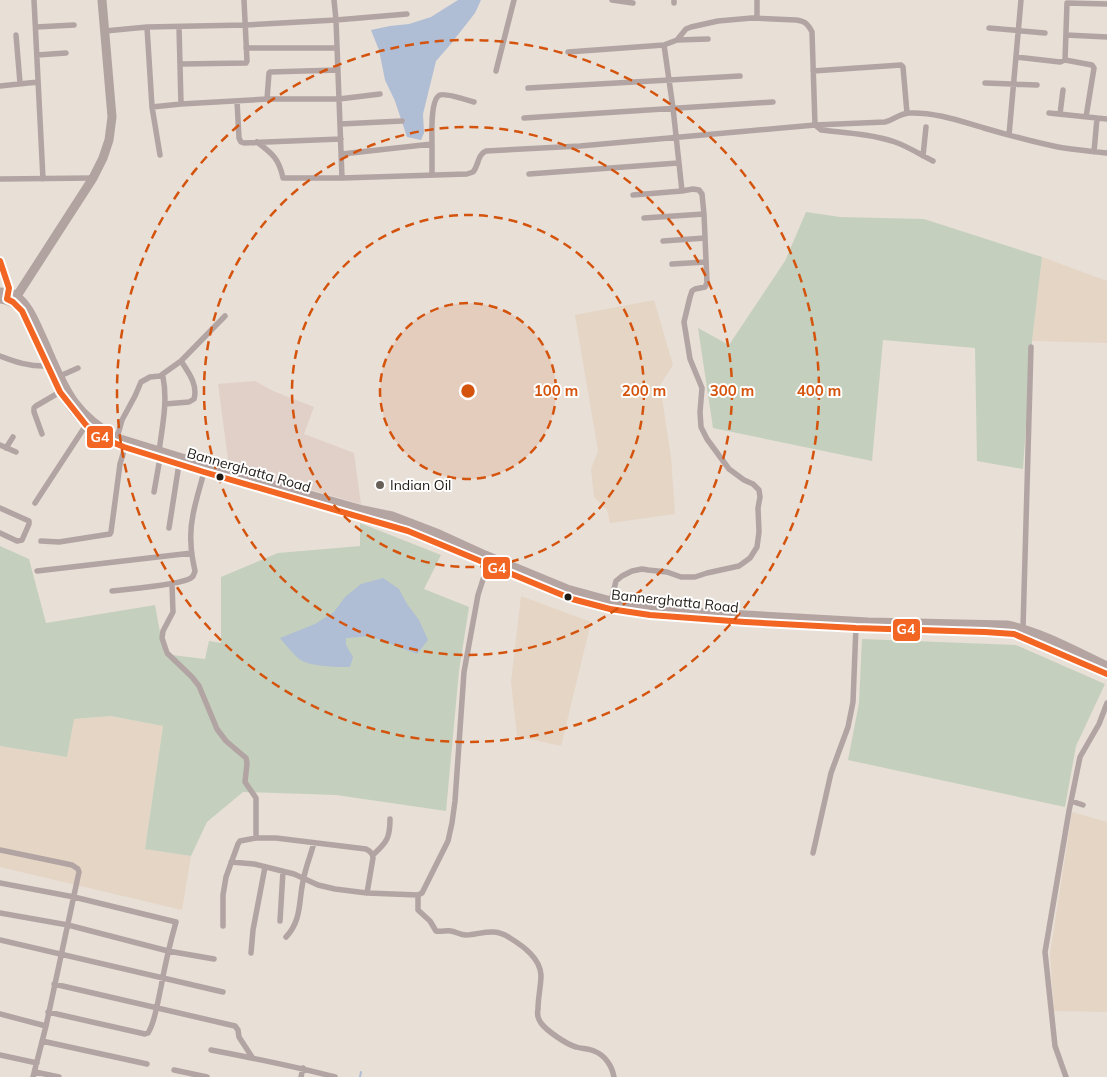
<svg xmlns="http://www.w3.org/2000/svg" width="1107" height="1077" font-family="Mulish,sans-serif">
<rect width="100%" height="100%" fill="#e8dfd6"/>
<path fill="#e1d0c7" d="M255 381 273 391 314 407 304 434 354 453 361 504 229 467 218 384Z"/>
<path fill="#e5d5c5" d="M1042 257 1107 281V343L1032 341Z
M654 300 673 365 660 385 671 457 675 514 610 523 607 510 594 497 591 469 598 451 575 315Z
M521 596 591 622 561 746 517 736 511 682Z
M111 716 163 726 145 849 191 856 182 910 0 867V746L67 757 73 719Z
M1072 812 1107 822V1012L1054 1011 1050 954Z"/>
<path fill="#c4d0bd" d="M806 212 840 217 924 219 1042 257 1032 341 1023 469 977 461 975 348 883 340 872 461 713 428 698 328 729 345 785 261Z
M360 523 441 555 424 589 469 607 459 671 446 811 336 795 243 792 207 822 191 856 145 849 163 726 111 716 74 719 67 757 0 746V546L29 559 46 623 155 605 164 654 205 659 209 641 221 643V577L278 553 360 546Z
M862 639 1016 645 1105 684 1076 746 1065 807 848 760 859 703Z"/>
<path fill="#afbdd5" d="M458 0H481L475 13 450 45 436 61 423 114 424 133 421 140 407 137 395 101 385 80 379 50 371 30 390 26 409 24 431 17Z
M383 578 399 589 407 604 419 620 428 640 417 654 370 636 346 638V645L353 657 350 667C336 667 311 667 299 659 292 653 286 645 280 638L315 624 334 612 345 597 361 584Z"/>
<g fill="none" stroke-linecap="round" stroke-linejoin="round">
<path stroke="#afbdd5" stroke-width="2" d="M360 1077 361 1072"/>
<path stroke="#b2a4a3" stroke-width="5.5" d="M34 0 43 179
M334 0 336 20 407 14
M612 0 633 3
M674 0V3
M757 0V18
M36 27 74 25
M147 27 152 107 160 155
M179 27 181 104
M989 28 1045 33
M105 31 147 27 245 25 336 20 342 178 467 174 473 172C479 165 477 155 486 151L580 146 815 125 885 122C894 120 898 114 909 113 935 112 960 121 984 128 1008 135 1033 142 1058 147 1074 150 1091 151 1107 153
M16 35 20 83
M1066 35 1107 37
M677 40 708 39
M246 48H337
M568 52 664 45 677 40 686 29 691 27 718 21 752 18 796 20C805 21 808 24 812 32L815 125 821 130C846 133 871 134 895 142 909 147 921 155 933 161
M37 55 66 53
M1016 57 1060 62 1065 60 1067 3 1107 4
M1065 60 1092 65 1094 68 1086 117
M181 64 246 63 247 61 244 0
M496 71 514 0
M813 71 901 65 903 67 907 113
M985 83 1037 85
M0 86 38 82
M528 88 740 76
M267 99 269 73 270 72 338 70
M237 101 239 138 241 142 244 143 341 139
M152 107 181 104 267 99H339L380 94
M1049 113 1097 118 1094 152
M1060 114 1063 90
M524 118 773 102
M1097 118 1107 119
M340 124 402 121
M1009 135 1021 0
M257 142C273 154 279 159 283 178H342
M432 144C432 135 430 99 440 95 446 93 467 100 474 102
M342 154 432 144V175
M923 156 926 127
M529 174 678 163
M0 179 93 178
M633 195 682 191
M644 218 704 214
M663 241 705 238
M672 264 706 262
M0 356C16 362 30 367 48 366
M60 376 78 368
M160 376 181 361 225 316
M165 404 189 402 194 399C198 385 189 373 181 361
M42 434 34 412V408L36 406 60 392
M117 438 122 420 135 396 141 382 150 377 160 376 163 377C168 402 162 427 159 452
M0 445 16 452
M6 448 13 437
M154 492 160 458
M35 503 86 425
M0 508 29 521V524L22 540 17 541 0 533
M169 528 179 464
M41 541 59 542 110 534 111 532 120 464 126 444
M37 571 192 553
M172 584 173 612 163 631 162 638 167 653 192 677 199 686 217 729 226 741 246 758 247 763 245 782 256 798V838
M112 591C127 589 181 585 191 578 194 576 194 574 195 571 193 562 191 552 191 543 189 520 198 495 204 472
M611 601 616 581 622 576 632 571 642 569 648 570 667 572 681 577H695L707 573 739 566 750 558 757 547 759 532 758 508 760 497 759 490 753 484 744 480 729 469 707 439 701 427 700 412 702 388 690 359 684 322 690 297 692 291 695 289 705 287 707 283 704 214 702 194 699 190 693 189 682 191 673 108 664 45
M1023 628 1031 347
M1071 801 1083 805
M0 850 72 865 78 869 79 872 46 1026 33 1077
M813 853 831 773 848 727 853 702 856 626
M373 855C387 842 390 838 390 819
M231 862 254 864 294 874 318 885 335 889 367 893 418 895 422 893 448 841 452 823 455 801 464 672 478 595 488 564
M0 883 74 897 176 922C170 943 165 965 161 987 158 1000 155 1023 148 1033L145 1034 48 1012
M418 895V910L430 921 436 931C441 932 447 930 451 931 457 932 460 935 466 935 483 934 494 927 510 938 523 946 540 958 541 975 541 986 538 997 538 1009 537 1014 538 1019 541 1023 547 1031 566 1044 576 1047 582 1049 588 1048 594 1051 605 1055 612 1066 614 1077
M0 913 68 925 168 951 214 959
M280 921 283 871
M223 926V895L226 877 238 844 240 841 256 838H276L366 849C370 851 373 853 373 858L367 893
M286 937C303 919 298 899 304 877 306 866 311 854 314 843
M0 940 223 992
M251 953 253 930 265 867
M54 984 235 1026 238 1030 239 1037 252 1057
M0 1014 46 1026
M42 1041 147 1064
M211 1050C253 1058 294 1066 335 1077
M0 1055 37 1063
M174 1070 207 1077
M35 1072 59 1077
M301 1077 303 1068
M1066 1077 1055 1046 1045 952 1069 811 1080 757 1099 724 1107 703"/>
<path stroke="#b1a3a0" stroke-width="9" d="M0 261 9 288 7 299
M13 302 93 178 103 158 109 140 112 117 102 0"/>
<path stroke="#b4a5a3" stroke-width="9" d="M0 267 1 266
M0 292C5 292 10 292 15 295 29 305 35 322 42 337 52 359 61 384 75 403 86 418 101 429 117 438L231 473 363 510 392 516 439 534 485 555 567 589 611 601 649 608 710 613 868 622 1007 625C1042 632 1075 651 1107 666
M0 299C10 300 15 304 22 311L60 392 74 411 86 425 100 437 124 447 204 472 408 531 572 599 610 609 650 615 745 622 856 628 985 632 1014 634 1107 674"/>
<defs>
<path id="bus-1" d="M0 261 9 288 7 299 13 302 22 311 60 392 86 425 100 437 124 447 204 472 408 531 572 599 610 609 650 615 745 622 856 628 985 632 1014 634 1107 674"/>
</defs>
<use href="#bus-1" stroke="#fff" stroke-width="10"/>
<use href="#bus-1" stroke="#f26522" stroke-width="6"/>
</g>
<circle cx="468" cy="391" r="88" fill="#d4530d" fill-opacity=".12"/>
<g fill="none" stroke="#d4530d" stroke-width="2.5" stroke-dasharray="9 6">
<circle cx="468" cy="391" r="88"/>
<circle cx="468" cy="391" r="176"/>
<circle cx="468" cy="391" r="264"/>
<circle cx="468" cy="391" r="351"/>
</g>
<g fill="#201b15" stroke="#fff" stroke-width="2">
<circle cx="220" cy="477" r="4.5"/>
<circle cx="568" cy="597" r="4.5"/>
</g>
<circle fill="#666059" stroke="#fff" stroke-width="2" cx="380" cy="485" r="5"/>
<g text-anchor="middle" stroke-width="4" stroke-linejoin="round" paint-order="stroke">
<g font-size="14" fill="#201b15" stroke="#fff">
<text transform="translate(249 470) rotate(16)" y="5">Bannerghatta Road</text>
<text transform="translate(675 601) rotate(6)" y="5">Bannerghatta Road</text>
</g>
<g font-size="14" fill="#201b15" stroke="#fff" text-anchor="start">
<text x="390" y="490">Indian Oil</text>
</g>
</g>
<circle cx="468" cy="391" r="8" fill="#d4530d" stroke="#fff" stroke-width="2.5"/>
<g font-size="15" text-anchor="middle" font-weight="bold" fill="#d4530d" stroke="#fff" stroke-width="4" stroke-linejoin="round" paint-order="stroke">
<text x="556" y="396">100 m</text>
<text x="644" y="396">200 m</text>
<text x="732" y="396">300 m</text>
<text x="819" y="396">400 m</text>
</g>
<g stroke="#fff" stroke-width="2">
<rect x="86" y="425" width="28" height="24" rx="5" fill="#f26522"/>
<rect x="482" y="556" width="29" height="24" rx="5" fill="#f26522"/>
<rect x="892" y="618" width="29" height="24" rx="5" fill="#f26522"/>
</g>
<g font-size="14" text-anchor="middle" font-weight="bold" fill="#fff">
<text x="100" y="442">G4</text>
<text x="497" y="573">G4</text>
<text x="906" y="634">G4</text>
</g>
</svg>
